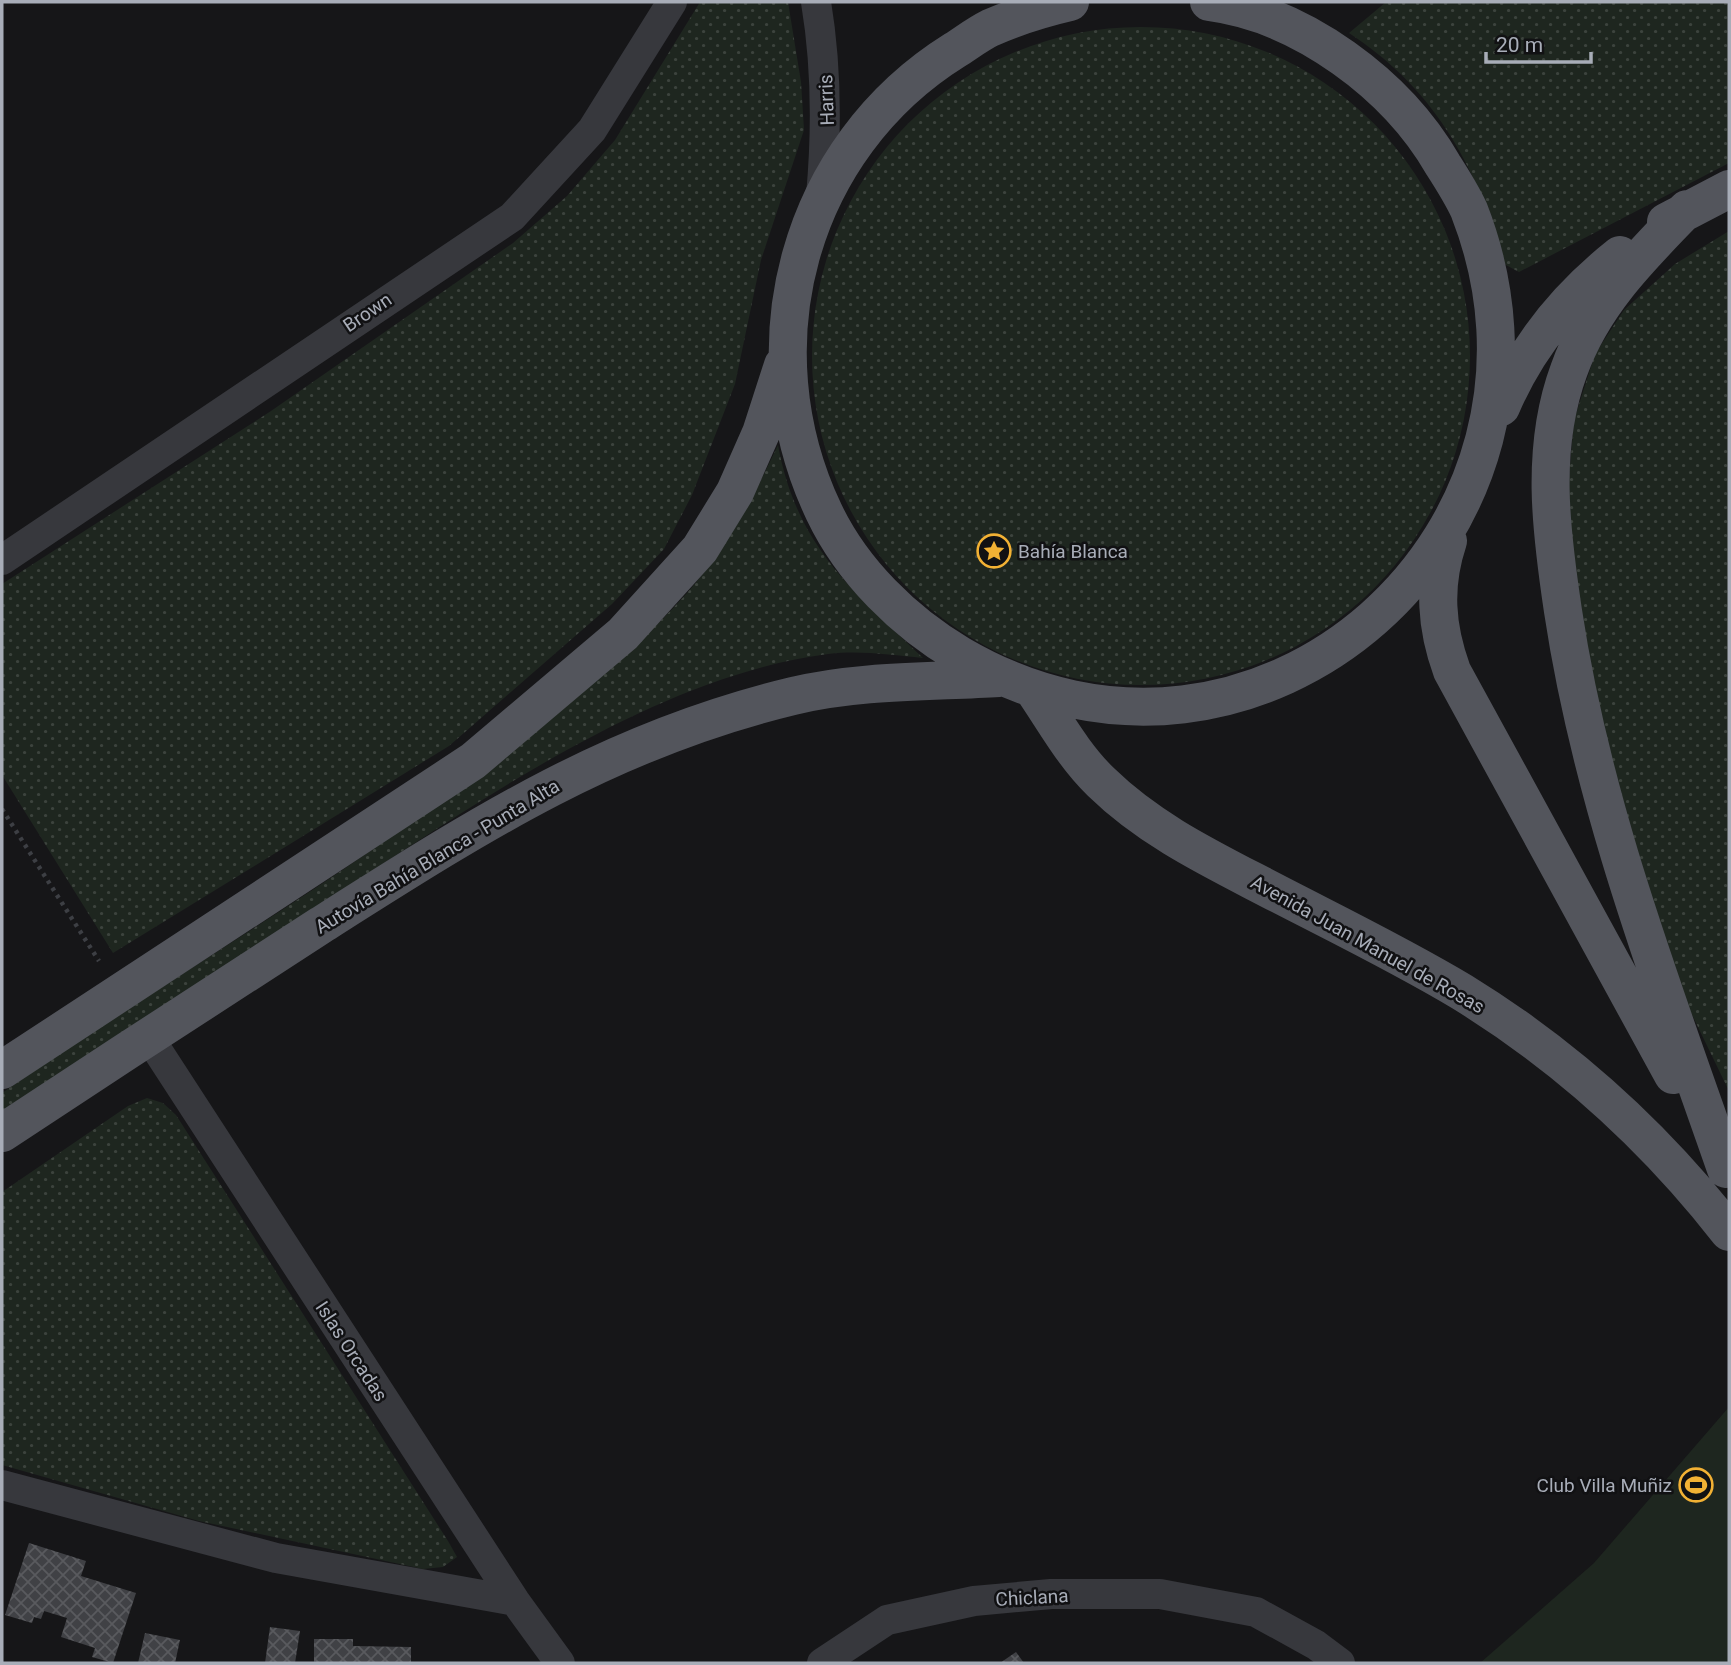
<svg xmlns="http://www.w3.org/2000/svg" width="1731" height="1665" font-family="Roboto,sans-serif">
<defs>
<pattern id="green-dots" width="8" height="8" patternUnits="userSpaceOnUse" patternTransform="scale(1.75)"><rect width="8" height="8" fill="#1e261f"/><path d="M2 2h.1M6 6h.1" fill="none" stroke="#3c433d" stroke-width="1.8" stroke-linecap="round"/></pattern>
<pattern id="building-cross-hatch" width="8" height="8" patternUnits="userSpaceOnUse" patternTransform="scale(1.75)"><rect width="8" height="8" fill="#404145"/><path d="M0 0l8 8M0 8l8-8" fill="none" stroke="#595a5e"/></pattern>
</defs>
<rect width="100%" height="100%" fill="#161618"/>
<path fill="url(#green-dots)" d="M700 2H788L801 82 804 130 761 260 735 384 692 495 664 549 612 604 449 746 113 953 2 775V584L271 411 513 243 567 196 615 140Z
M1386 2H1729V163L1519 272 1504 264C1478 168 1435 89 1349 33Z
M812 356a329 329 0 1 1 658 0a329 329 0 1 1-658 0Z
M1729 231V1091L1682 994 1634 870 1579 629 1568 489 1574 420 1595 354 1624 310 1675 264Z
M778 445C797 548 852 589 923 658 892 655 860 650 828 654 651 677 472 807 324 902 216 972 108 1041 2 1115V1093C190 963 392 852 566 703 608 668 651 634 687 593 725 550 754 496 778 445Z
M147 1098 163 1103 176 1115 448 1541 457 1557 443 1567 423 1569 199 1521 2 1465V1192L128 1106Z"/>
<path fill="#1e261f" d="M1729 1407V1663H1480L1594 1563Z"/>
<path fill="url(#building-cross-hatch)" d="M29 1543 86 1561 81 1576 136 1593 113 1663 92 1657 95 1648 61 1637 67 1618 44 1611 41 1619 34 1617 32 1623 5 1615Z
M270 1627 300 1631 295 1663H265Z
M145 1633 180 1640 175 1663H138Z
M314 1639H353V1646L411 1647V1663H314Z
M1016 1652 1024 1663H1000Z"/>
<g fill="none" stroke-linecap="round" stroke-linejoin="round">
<path stroke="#3d3f44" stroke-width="4.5" stroke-dasharray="3.5 5" stroke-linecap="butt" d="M2 809 99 961"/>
<path stroke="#37383d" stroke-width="30" d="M816 2C827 68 827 130 821 196
M2 560 512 217 592 130 672 2
M148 1036 515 1601 560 1663
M2 1485 276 1558 515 1601
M822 1663 887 1620 974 1601 1051 1594H1160L1256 1612 1316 1645 1340 1663"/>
<path stroke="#53555c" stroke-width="38" d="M1070 2C1044 8 1015 17 990 28 978 34 966 43 955 50 798 148 745 346 824 512 852 571 904 622 960 655 1259 830 1594 530 1469 210 1462 195 1452 179 1443 165 1397 85 1302 14 1209 2
M1687 209C1639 258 1592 305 1569 370 1540 448 1551 531 1563 611 1592 804 1662 985 1726 1169
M1666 222 1729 189
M1501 407C1527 346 1568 296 1620 255
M1448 541C1433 586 1436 627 1452 671L1673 1075
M1035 692C1056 723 1074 756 1101 782 1147 827 1203 855 1261 885 1328 920 1397 953 1462 992 1566 1056 1654 1136 1729 1232
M2 1070 473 761 623 634 700 549 735 492 761 433 783 365
M2 1133C108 1063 214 994 321 925 477 826 610 740 793 696 859 680 932 682 999 678"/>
</g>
<defs>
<symbol id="sight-ring" viewBox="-11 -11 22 22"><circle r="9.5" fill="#111113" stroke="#f2b134" stroke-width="1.5"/><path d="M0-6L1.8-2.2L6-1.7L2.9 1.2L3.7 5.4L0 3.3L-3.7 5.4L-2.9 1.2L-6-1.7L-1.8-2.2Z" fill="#f2b134"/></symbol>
<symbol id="stadium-ring" viewBox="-11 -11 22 22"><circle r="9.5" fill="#111113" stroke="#f2b134" stroke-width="1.5"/><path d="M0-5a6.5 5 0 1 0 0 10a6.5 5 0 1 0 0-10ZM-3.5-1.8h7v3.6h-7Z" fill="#f2b134"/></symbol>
</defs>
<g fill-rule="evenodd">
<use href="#sight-ring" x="975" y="532" width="38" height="38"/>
<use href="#stadium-ring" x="1677" y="1466" width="38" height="38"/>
</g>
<g text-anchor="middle" stroke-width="5" stroke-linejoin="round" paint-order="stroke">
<g font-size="19" fill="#a8adb8" stroke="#111113">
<text transform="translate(826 100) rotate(-92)" y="7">Harris</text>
<text transform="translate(367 312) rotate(-34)" y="7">Brown</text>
<text transform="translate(437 856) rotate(-31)" y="7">Autovía Bahía Blanca - Punta Alta</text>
<text transform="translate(1368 944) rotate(29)" y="7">Avenida Juan Manuel de Rosas</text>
<text transform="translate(352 1351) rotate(57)" y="7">Islas Orcadas</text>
<text transform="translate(1032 1597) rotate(-3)" y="7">Chiclana</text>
</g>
<g font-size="19" fill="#a8adb8" stroke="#111113" text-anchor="start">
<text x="1018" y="558">Bahía Blanca</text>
<text x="1672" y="1492" text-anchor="end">Club Villa Muñiz</text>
</g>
</g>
<rect width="1731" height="1665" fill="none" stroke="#a8adb8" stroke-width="7"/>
<path d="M1486 52v10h105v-10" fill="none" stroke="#a8adb8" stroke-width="3.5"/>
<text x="1496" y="52" font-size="21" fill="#a8adb8" stroke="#111113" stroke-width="5" paint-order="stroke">20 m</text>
</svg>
